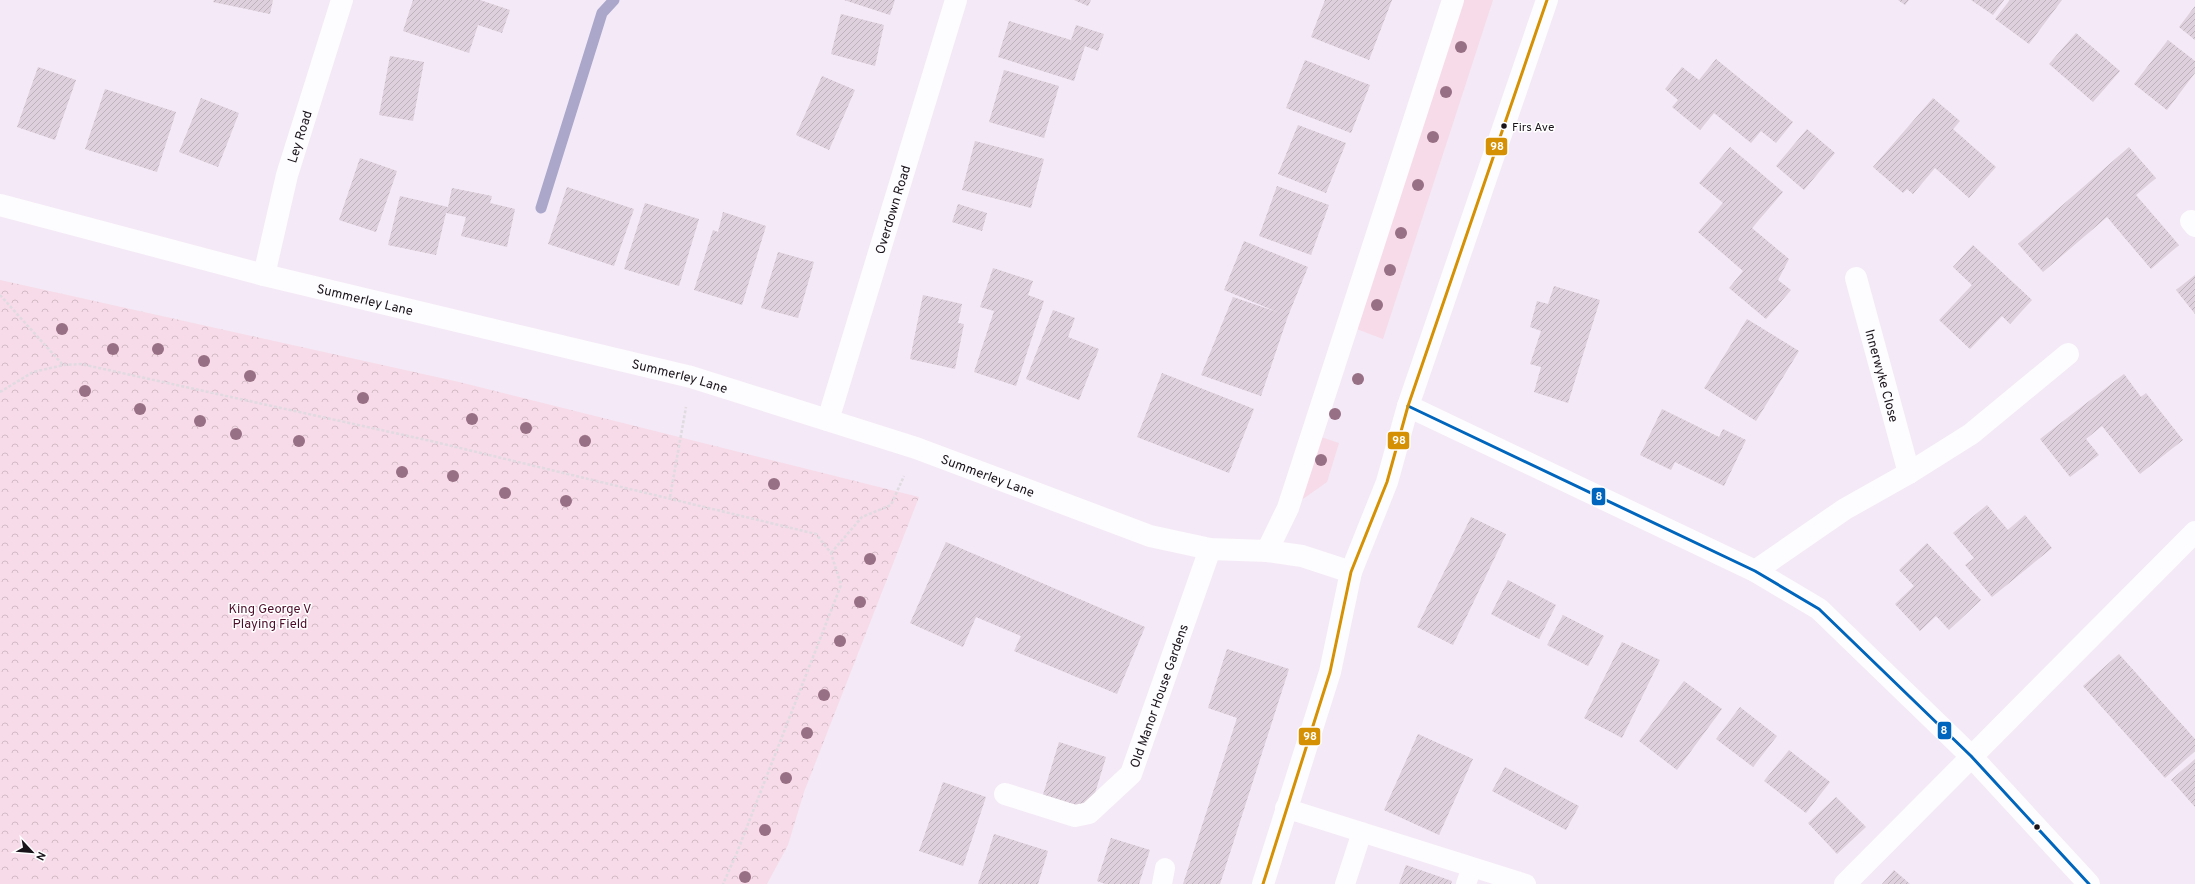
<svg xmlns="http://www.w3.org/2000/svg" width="2195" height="884" font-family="Overpass,sans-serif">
<defs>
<pattern id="forest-crowns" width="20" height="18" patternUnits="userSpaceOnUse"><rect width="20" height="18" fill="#f7dbe8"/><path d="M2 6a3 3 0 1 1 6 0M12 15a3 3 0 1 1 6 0" fill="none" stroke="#d3bbc6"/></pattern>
<pattern id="building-hatch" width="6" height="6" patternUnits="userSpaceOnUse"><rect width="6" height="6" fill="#ded0dc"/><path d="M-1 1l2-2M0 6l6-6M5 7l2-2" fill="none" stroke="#beb2bc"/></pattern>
</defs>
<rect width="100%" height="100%" fill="#f4e9f6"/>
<path fill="#f7dbe8" d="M1457 0H1493L1383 339 1354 328Z
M1321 437 1339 443 1327 482 1300 501Z"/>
<path fill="url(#forest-crowns)" d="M0 280 459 382 919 497 804 792 788 845 767 884H0Z"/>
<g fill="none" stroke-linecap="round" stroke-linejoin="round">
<path stroke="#aaa7cb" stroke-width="11" d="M541 208 602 13 614 0"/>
</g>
<path fill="url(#building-hatch)" d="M214 0H273L270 14 213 2Z
M413 0H480L510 10 502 33 478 25 469 53 403 31Z
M844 0H895L890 15Z
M1074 0H1091L1088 6Z
M1325 0H1392L1369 60 1311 37Z
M1898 0H1909L1905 5Z
M1971 0H2004L1993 15Z
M2010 0H2062L2029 44 1995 19Z
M2195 6V40L2179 27Z
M841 14 884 25 875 66 831 54Z
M1009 21 1071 40 1076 25 1104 34 1098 51 1085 46 1074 81 998 57Z
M2076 33 2120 71 2093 102 2049 64Z
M2168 40 2195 61V73L2167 110 2134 84Z
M390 56 424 62 413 121 379 115Z
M1716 59 1793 122 1776 143 1761 131 1751 143 1714 113 1700 130 1672 107 1678 100 1665 89 1682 67 1699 80Z
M1305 60 1370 85 1351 133 1286 108Z
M38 67 76 80 55 140 17 127Z
M1004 70 1059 86 1044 138 989 122Z
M822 76 855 90 829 150 796 135Z
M105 89 176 112 157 172 85 149Z
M201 98 239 113 218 167 179 152Z
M1933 98 1960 121 1953 129 1996 167 1969 198 1935 168 1913 194 1907 189 1903 193 1873 167Z
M1298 125 1346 143 1326 193 1278 174Z
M1807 129 1835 153 1804 190 1776 166Z
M975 141 1044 159 1031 208 962 190Z
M1730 147 1783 192 1752 228 1789 259 1778 280 1791 290 1766 319 1729 288 1743 271 1698 232 1723 203 1699 183Z
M2129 147 2156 178 2136 195 2179 245 2151 269 2107 217 2043 272 2018 244Z
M360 158 397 171 376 232 339 220Z
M1277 186 1329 205 1311 255 1259 236Z
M567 187 634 209 614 266 548 244Z
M452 188 492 196 490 203 515 209 507 247 461 236 466 217 446 213 436 255 388 245 400 196 448 207Z
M645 203 699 219 679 286 624 269Z
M958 204 987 213 982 231 952 222Z
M723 212 766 226 742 305 694 290 713 230 718 232Z
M1244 241 1308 267 1288 316 1261 396 1201 375 1233 297 1280 313 1224 290Z
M1973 245 2032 300 2010 324 2002 316 1970 349 1939 320 1972 285 1953 267Z
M778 252 814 262 798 318 761 308Z
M993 268 1033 281 1028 295 1044 301 1016 386 974 372 994 311 980 307Z
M2195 275V314L2176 290Z
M1554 286 1600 300 1568 403 1534 392 1541 367 1530 364 1541 331 1530 327 1537 301 1548 304Z
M923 295 962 304 958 323 964 324 955 369 910 359Z
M1053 310 1075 318 1068 337 1099 349 1079 400 1026 379Z
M1747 319 1799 351 1756 421 1704 388Z
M1162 373 1254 409 1229 473 1137 437Z
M2124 374 2141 397 2146 393 2183 440 2140 474 2102 426 2086 439 2099 455 2070 477 2040 439Z
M1662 409 1719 437 1723 429 1746 440 1724 486 1675 462 1671 470 1640 455Z
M1987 505 2008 530 2025 515 2052 548 1992 597 1965 565 1974 558 1953 533Z
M1471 517 1506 534 1453 645 1417 627Z
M946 542 1145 627 1117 694 1014 651 1021 636 976 617 963 647 910 623Z
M1927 543 1981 600 1949 630 1936 616 1920 631 1895 604 1914 586 1899 570Z
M1508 580 1556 605 1539 639 1491 614Z
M1563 615 1604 636 1588 666 1547 645Z
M1622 642 1660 660 1622 738 1584 718Z
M1227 649 1289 669 1220 884H1183L1237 718 1208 708Z
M2119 654 2195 739V751L2165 778 2083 686Z
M1684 681 1722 709 1677 770 1639 741Z
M1740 707 1777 736 1753 767 1716 739Z
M1418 734 1473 759 1439 835 1384 810Z
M1059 742 1106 757 1089 813 1042 798Z
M1789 750 1830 782 1806 813 1764 781Z
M2195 759V807L2171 780Z
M1505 767 1579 806 1566 830 1492 791Z
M943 782 986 797 963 866 919 851Z
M1836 797 1866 827 1837 854 1808 823Z
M994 834 1048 851 1038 884H978Z
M1111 838 1150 850 1139 884H1105L1097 881Z
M1406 865 1452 881 1451 884H1399Z
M1894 870 1910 884H1882Z"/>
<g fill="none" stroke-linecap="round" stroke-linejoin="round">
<path stroke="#dfdbe0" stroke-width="2.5" stroke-dasharray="3 2" stroke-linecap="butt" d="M0 295 63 365
M0 392 33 372 64 365 81 364 431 441 816 534 831 553 841 585 736 855 723 884
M670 497 686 407
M831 553 862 517 891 505 904 476"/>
<path stroke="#fdfcfe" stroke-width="20" d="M1285 808 1526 884
M1162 884 1165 868
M1345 884 1362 832
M1466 884 1472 867"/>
<g stroke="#fdfcfe" stroke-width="22">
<path d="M2191 221 2195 226"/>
<path id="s1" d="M264 275 287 175 342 0"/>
<path id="s2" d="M1856 278 1909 473"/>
<path d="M1408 406 1755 571 1819 609 1971 756 2089 884"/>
<path id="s3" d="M828 420 956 0"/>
<path d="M1267 551 1288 508 1453 0"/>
<path d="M1755 571 1845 509 1909 473 1971 434 2068 354"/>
<path id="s4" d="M1005 794 1075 816 1089 813 1131 774 1210 549"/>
<path d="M1845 884 2195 532"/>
</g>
<path stroke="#fdfcfe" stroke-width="22" id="s5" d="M0 205 264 275 691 377 916 448 1150 536 1210 549 1267 551 1302 556 1351 572"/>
<path stroke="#fdfcfe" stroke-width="22" d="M1263 884 1330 672 1351 572 1387 482 1408 406 1547 0"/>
<defs>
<path id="bus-1" d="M1408 406 1755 571 1819 609 1971 756 2089 884"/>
<path id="bus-2" d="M1263 884 1330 672 1351 572 1387 482 1408 406 1547 0"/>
</defs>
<use href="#bus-1" stroke="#fff" stroke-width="6"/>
<use href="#bus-2" stroke="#fff" stroke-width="6"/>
<use href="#bus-1" stroke="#0065bd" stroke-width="3"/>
<use href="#bus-2" stroke="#d69004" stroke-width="3"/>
</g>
<g fill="#987085">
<circle cx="1461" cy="47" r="6"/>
<circle cx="1446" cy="92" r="6"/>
<circle cx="1433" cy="137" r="6"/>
<circle cx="1418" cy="185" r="6"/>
<circle cx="1401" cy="233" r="6"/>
<circle cx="1390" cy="270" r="6"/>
<circle cx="1377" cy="305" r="6"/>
<circle cx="62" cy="329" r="6"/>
<circle cx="113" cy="349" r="6"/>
<circle cx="158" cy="349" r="6"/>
<circle cx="204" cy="361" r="6"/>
<circle cx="250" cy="376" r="6"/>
<circle cx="1358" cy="379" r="6"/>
<circle cx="85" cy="391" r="6"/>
<circle cx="363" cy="398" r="6"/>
<circle cx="140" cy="409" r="6"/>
<circle cx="1335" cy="414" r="6"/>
<circle cx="472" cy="419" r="6"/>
<circle cx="200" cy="421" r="6"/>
<circle cx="526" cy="428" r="6"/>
<circle cx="236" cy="434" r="6"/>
<circle cx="299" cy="441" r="6"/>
<circle cx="585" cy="441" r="6"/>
<circle cx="1321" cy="460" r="6"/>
<circle cx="402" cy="472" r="6"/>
<circle cx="453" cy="476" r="6"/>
<circle cx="774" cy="484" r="6"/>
<circle cx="505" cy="493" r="6"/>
<circle cx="566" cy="501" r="6"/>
<circle cx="870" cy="559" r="6"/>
<circle cx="860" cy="602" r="6"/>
<circle cx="840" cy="641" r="6"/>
<circle cx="824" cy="695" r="6"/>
<circle cx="807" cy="733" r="6"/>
<circle cx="786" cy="778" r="6"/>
<circle cx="765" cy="830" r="6"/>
<circle cx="745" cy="877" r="6"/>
</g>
<g fill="#19131a" stroke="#fff" stroke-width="1.5">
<circle cx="1504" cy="126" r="3.5"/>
<circle cx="2037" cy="827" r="3.5"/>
</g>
<g text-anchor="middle" stroke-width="3" stroke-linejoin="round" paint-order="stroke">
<g font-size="12" fill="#19131a" stroke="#fff" text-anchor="start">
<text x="1512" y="131">Firs Ave</text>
</g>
<g font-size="13" fill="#19131a" stroke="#fff">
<text dy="5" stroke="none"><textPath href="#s1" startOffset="143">Ley Road</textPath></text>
<text dy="5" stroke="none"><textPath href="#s3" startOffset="220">Overdown Road</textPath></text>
<text dy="5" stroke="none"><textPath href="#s5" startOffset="377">Summerley Lane</textPath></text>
<text dy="5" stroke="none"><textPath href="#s2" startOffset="101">Innerwyke Close</textPath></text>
<text dy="5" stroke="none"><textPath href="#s5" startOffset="701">Summerley Lane</textPath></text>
<text dy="5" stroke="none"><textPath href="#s5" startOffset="1025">Summerley Lane</textPath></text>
<text dy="5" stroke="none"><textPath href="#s4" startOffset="228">Old Manor House Gardens</textPath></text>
</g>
<g font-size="13" fill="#4c0d29" stroke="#fff">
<text x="270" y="613">King George V<tspan x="270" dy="15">Playing Field</tspan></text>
</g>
</g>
<g stroke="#fff" stroke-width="1.5">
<rect x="1485" y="137" width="23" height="19" rx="4" fill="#d69004"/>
<rect x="1387" y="431" width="23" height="19" rx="4" fill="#d69004"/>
<rect x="1591" y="487" width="15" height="19" rx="4" fill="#0065bd"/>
<rect x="1937" y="721" width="15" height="19" rx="4" fill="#0065bd"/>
<rect x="1298" y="727" width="23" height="19" rx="4" fill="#d69004"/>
</g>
<g font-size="11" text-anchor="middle" font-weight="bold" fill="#fff">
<text x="1497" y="150">98</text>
<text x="1399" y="444">98</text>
<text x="1599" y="500">8</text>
<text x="1944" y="734">8</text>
<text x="1310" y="740">98</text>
</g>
<g transform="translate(32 852) rotate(116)" stroke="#ffffff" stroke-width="3" paint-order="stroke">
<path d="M0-3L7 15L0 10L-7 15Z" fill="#19131a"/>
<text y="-6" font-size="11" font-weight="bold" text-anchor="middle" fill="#19131a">N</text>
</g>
</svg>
